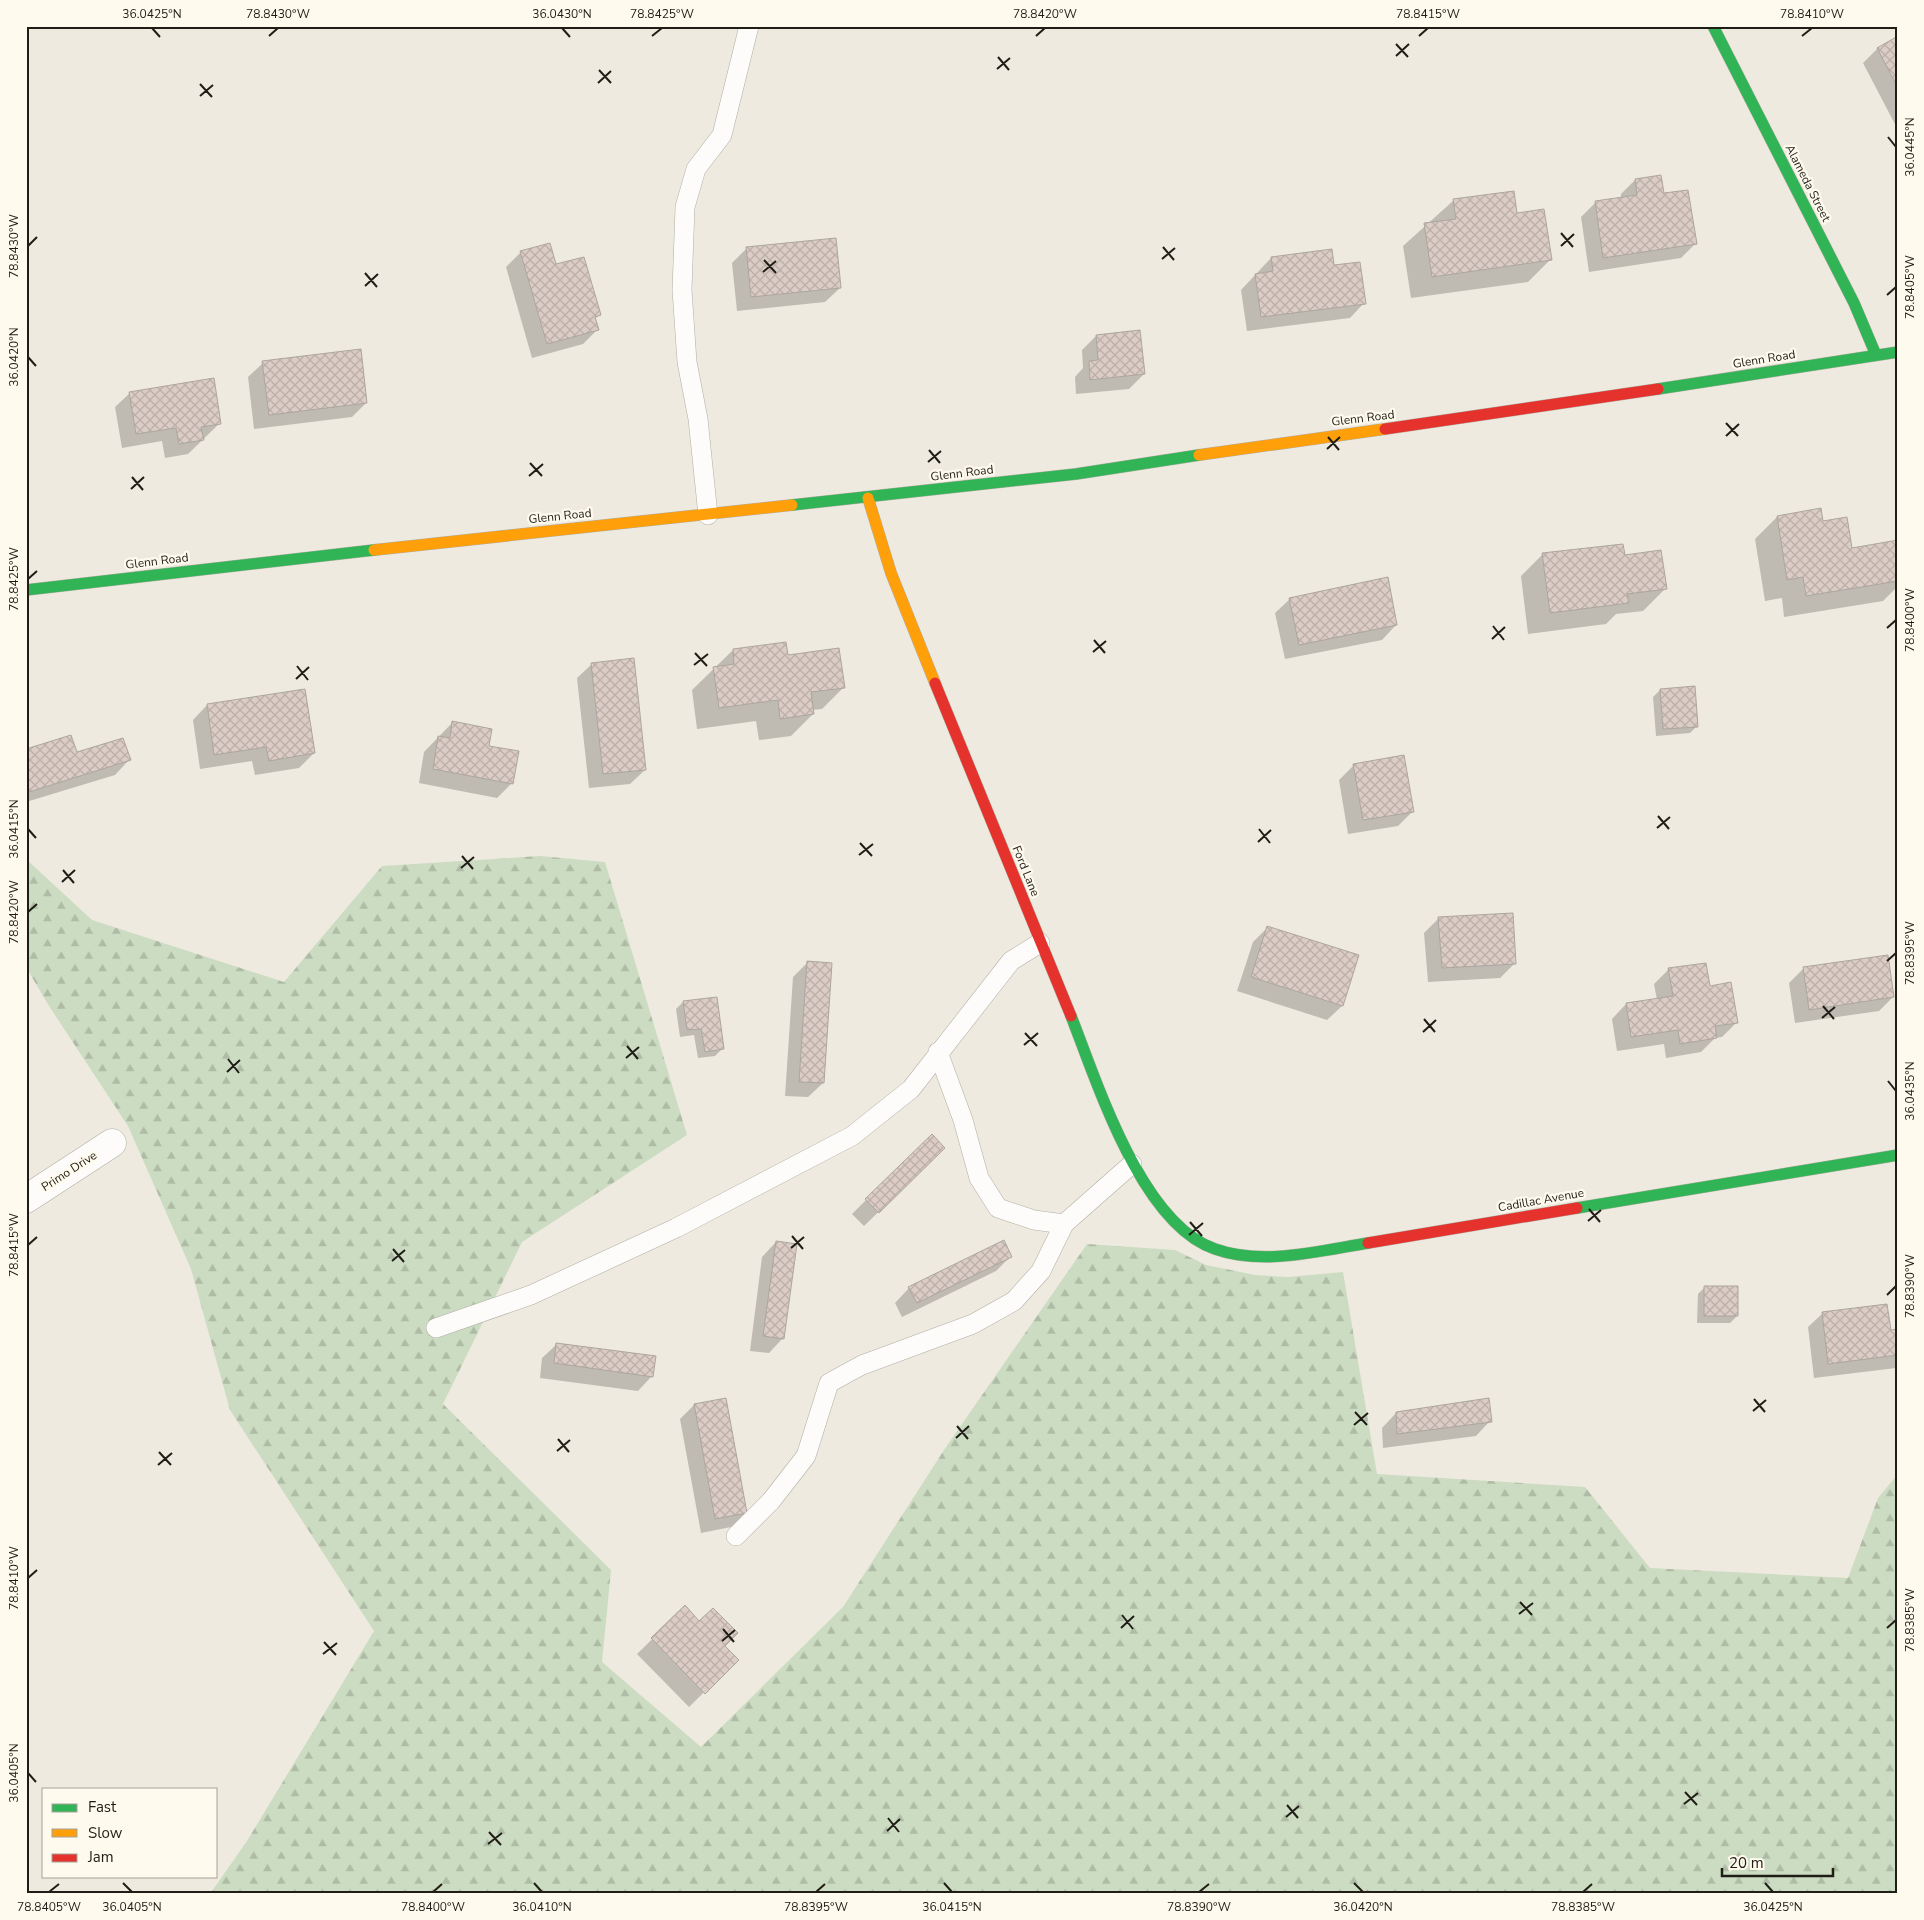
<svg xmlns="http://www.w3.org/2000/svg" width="1924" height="1920" font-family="'Nunito Sans',sans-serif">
<defs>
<pattern id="forest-firs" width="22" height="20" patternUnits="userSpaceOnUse" patternTransform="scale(1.25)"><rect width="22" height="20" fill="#cbdcc2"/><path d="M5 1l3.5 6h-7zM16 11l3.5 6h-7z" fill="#aebca6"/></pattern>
<pattern id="building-cross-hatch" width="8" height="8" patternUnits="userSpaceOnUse" patternTransform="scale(1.25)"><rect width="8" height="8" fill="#dbccc5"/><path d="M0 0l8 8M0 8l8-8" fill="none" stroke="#bcafa8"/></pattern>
</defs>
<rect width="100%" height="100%" fill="#efeadf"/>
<path fill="url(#forest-firs)" d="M540 856 605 862 687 1135 522 1242 443 1404 611 1570 602 1662 701 1747 843 1607 946 1447 1087 1244 1175 1250 1206 1265 1255 1275 1288 1277 1343 1272 1377 1474 1585 1487 1650 1568 1848 1578 1878 1498 1898 1474V1894H210L247 1841 374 1631 230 1410 191 1269 128 1126 49 1006 26 967V859L92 920 284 982 382 866Z"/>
<path fill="#0003" d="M1898 38V128H1897L1863 63 1877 49Z
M1660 176 1663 195 1696 243 1681 258 1589 272 1581 217 1596 202 1621 198V194L1635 180Z
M1454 200 1516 214 1550 260 1528 282 1411 298 1403 246Z
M747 248 840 288 825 302 737 311 732 263Z
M521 252 555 266 599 315 594 320 597 330 583 344 532 358 506 267Z
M1271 258 1333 267 1364 303 1350 318 1247 331 1241 290Z
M1096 336 1144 374 1129 389 1076 394 1075 377 1083 368 1082 350Z
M263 363 366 403 352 417 254 429 248 377Z
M130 393 220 423 188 454 165 458 162 441 122 448 115 407Z
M1820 510 1822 523 1851 549 1898 541V586L1883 601 1784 617 1782 598 1765 601 1755 539 1777 517Z
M1543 554 1624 557 1665 589 1643 611 1616 614 1606 624 1528 634 1521 576Z
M1290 599 1396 625 1382 640 1285 659 1275 613Z
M733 650 787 656 844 687 822 709 812 710 813 714 791 736 759 740 756 721 697 729 692 690Z
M592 664 645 770 630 784 589 788 577 678Z
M304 690 314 753 299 768 255 775 252 761 200 769 193 720 207 705Z
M1660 690 1697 726 1690 733 1656 736 1653 697Z
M452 723 488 747 512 783 497 798 419 783 424 752Z
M26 750 76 754 129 760 115 775 26 802Z
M1354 765 1413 811 1398 826 1348 834 1339 780Z
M1439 918 1515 963 1500 978 1428 982 1424 933Z
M1268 927 1358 956 1342 1006 1327 1020 1237 991 1253 942Z
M808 962 823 1083 808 1097 785 1096 793 977Z
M1804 968 1893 997 1879 1011 1795 1023 1789 983Z
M1669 969 1709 987 1736 1023 1722 1037 1715 1038 1701 1052 1666 1058 1664 1044 1617 1051 1612 1019 1626 1004 1657 1000 1654 984Z
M683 1002 722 1049 715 1056 698 1058 694 1035 680 1037 676 1009Z
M929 1163 864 1226 852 1214 866 1200Z
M776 1242 783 1338 769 1353 750 1351 762 1257Z
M1011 1256 996 1271 902 1317 895 1303 909 1288Z
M1705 1287 1737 1316 1730 1323H1697L1698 1294Z
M1823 1313 1889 1332 1898 1331V1365L1896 1368 1814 1378 1808 1327Z
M557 1344 652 1376 638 1391 540 1378 542 1358Z
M694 1405 746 1513 731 1527 701 1533 680 1419Z
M1396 1413 1490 1421 1476 1436 1383 1448 1382 1428Z
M685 1607 737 1660 689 1707 637 1654Z"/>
<path fill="url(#building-cross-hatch)" stroke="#aca6a0" d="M1898 36V88L1877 48Z
M1661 175 1664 193 1688 190 1697 244 1603 258 1595 201 1637 195 1635 179Z
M1514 191 1517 213 1544 209 1552 260 1432 277 1424 223 1456 219 1453 199Z
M836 238 841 288 751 297 746 247Z
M550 243 556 264 584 257 601 315 595 317 599 330 547 344 520 251Z
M1332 249 1334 265 1360 262 1366 304 1261 317 1255 274 1273 271 1271 257Z
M1140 330 1145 374 1090 380 1089 361 1098 360 1096 335Z
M361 349 367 403 269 415 262 361Z
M214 378 221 424 201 427 204 440 179 444 176 428 136 434 129 392Z
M1821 508 1823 521 1847 517 1852 548 1898 540V581L1806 596 1803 577 1787 580 1777 516Z
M1623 544 1625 555 1661 550 1667 589 1627 594 1629 603 1550 613 1542 553Z
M1388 577 1397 625 1299 645 1289 598Z
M786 642 788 655 839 648 845 688 811 692 814 714 780 719 778 700 719 708 713 667 734 664 733 649Z
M634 658 646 770 603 774 591 663Z
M1695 686 1698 727 1663 729 1660 689Z
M305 689 315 753 269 761 266 747 214 755 207 704Z
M452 721 492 729 489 746 519 751 513 784 433 769 438 736 450 738Z
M71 735 77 752 123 738 131 760 26 793V749Z
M1404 755 1414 812 1363 820 1353 764Z
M1513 913 1516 964 1442 968 1438 917Z
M1267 926 1359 955 1343 1006 1251 977Z
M1888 955 1894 997 1809 1010 1803 967Z
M807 961 832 963 824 1083 799 1082Z
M1706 963 1710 986 1731 982 1738 1023 1715 1026 1717 1038 1680 1044 1678 1030 1631 1037 1626 1003 1673 996 1668 968Z
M717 997 724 1049 705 1052 701 1029 687 1030 683 1001Z
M932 1134 945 1148 879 1213 865 1199Z
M1004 1240 1012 1257 917 1303 908 1287Z
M776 1241 797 1244 784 1339 763 1336Z
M1704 1286H1738V1316H1704Z
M1887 1304 1891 1330 1898 1329V1355L1828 1364 1822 1312Z
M556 1343 656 1356 653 1377 554 1363Z
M726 1398 747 1513 715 1519 694 1404Z
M1489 1398 1492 1422 1397 1434 1396 1412Z
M685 1605 699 1621 713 1608 738 1633 725 1646 739 1660 705 1694 651 1638Z"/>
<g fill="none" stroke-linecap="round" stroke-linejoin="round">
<defs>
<path id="lane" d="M708 515 698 419 687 362 682 290 685 207 696 169 722 135 749 26
M938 1052 963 1120 979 1178 998 1208 1034 1220 1064 1224 1132 1164
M436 1328 531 1295 676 1228 852 1136 911 1089 1011 961 1040 943
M736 1536 771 1501 806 1456 829 1383 862 1365 973 1324 1014 1301 1041 1271 1064 1224"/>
<path id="street" d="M26 1199 112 1143"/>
<path id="fast" d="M1713 26 1854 303 1876 355
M1658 389 1898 352
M792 505 1076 474 1199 455
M26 590 374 550
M1071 1016C1097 1082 1141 1224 1215 1249 1263 1266 1319 1251 1368 1243
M1577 1208 1898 1155"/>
<path id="slow" d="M1199 455 1385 429
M868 498 891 573 935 683
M374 550 792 505"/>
<path id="jam" d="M1385 429 1658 389
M935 683 1071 1016
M1368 1243 1577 1208"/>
</defs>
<use href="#lane" stroke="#b1aea5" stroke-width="20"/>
<use href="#street" stroke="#b1aea5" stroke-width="29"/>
<use href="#fast" stroke="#b1aea5" stroke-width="12"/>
<use href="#slow" stroke="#b1aea5" stroke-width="12"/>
<use href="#jam" stroke="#b1aea5" stroke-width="12"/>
<use href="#lane" stroke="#fdfcfa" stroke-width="19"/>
<use href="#street" stroke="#fdfcfa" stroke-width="28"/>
<use href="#fast" stroke="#30b455" stroke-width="11"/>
<use href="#slow" stroke="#ff9f0a" stroke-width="11"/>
<use href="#jam" stroke="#e5322d" stroke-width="11"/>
</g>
<path fill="none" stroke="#201d16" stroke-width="2" d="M152 28 160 37M562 28 570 37M269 36 278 28M652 36 662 28M1036 36 1045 28M1419 36 1428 28M1802 36 1812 28M1396 44 1408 57M1396 56 1409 44M998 57 1009 70M997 69 1010 58M599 70 611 83M598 83 611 71M200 84 212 97M200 96 213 85M1888 137 1896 147M1561 233 1573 247M28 246 37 237M1561 246 1574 234M1163 247 1174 260M1162 259 1175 248M764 260 776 273M763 272 776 261M365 273 377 287M365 286 378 274M1887 295 1896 287M28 357 36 366M1726 423 1738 436M1726 436 1739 424M1328 437 1339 450M1327 449 1340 437M929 450 940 463M928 462 941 451M530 463 542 476M529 476 543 464M132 477 143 490M131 489 144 477M28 579 37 571M1493 626 1504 640M1887 628 1896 620M1492 639 1505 627M1094 640 1105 653M1093 652 1106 641M695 653 707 666M694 665 708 654M297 666 308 680M296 679 309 667M1658 816 1669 829M1657 828 1670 817M28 829 36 838M1259 829 1270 843M1258 842 1271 830M860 843 872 856M859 855 873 844M462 856 473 869M461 868 474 857M63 870 74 883M62 882 75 870M28 912 37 904M1887 961 1896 953M1823 1006 1834 1019M1822 1018 1835 1007M1424 1019 1435 1032M1423 1032 1436 1020M1025 1033 1037 1046M1024 1045 1038 1033M627 1046 638 1059M626 1058 639 1047M228 1059 239 1073M227 1072 240 1060M1888 1081 1896 1091M1589 1209 1600 1222M1588 1221 1601 1210M1190 1222 1202 1236M1189 1235 1203 1223M792 1236 803 1249M28 1245 37 1237M791 1248 804 1237M393 1249 404 1262M392 1261 405 1250M1887 1295 1896 1286M1754 1399 1765 1412M1753 1411 1766 1400M1355 1412 1367 1425M1354 1425 1368 1413M957 1426 968 1439M956 1438 969 1426M558 1439 569 1452M557 1451 570 1440M159 1452 171 1465M158 1465 172 1453M28 1578 37 1570M1520 1602 1532 1615M1519 1614 1533 1603M1122 1615 1133 1629M1121 1628 1134 1616M1887 1628 1896 1620M723 1629 734 1642M722 1641 735 1630M324 1642 336 1655M323 1654 337 1643M28 1773 36 1782M1685 1792 1697 1805M1684 1804 1698 1793M1287 1805 1298 1818M1286 1817 1299 1806M888 1818 899 1832M887 1831 900 1819M489 1832 501 1845M488 1844 502 1833M123 1883 132 1892M534 1883 542 1892M944 1883 952 1892M1354 1883 1363 1892M1765 1883 1773 1892M49 1892 59 1884M433 1892 442 1884M816 1892 825 1884M1199 1892 1209 1884M1583 1892 1592 1884"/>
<g text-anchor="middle" stroke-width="4.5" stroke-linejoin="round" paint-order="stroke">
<g font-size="12" fill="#201d16" stroke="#fffaee">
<text transform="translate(1808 183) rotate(63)" y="4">Alameda Street</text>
<text transform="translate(1764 359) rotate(-9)" y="4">Glenn Road</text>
<text transform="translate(1363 418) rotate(-7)" y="4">Glenn Road</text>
<text transform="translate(962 473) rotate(-7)" y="4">Glenn Road</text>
<text transform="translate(560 516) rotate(-6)" y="4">Glenn Road</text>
<text transform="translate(157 561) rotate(-7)" y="4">Glenn Road</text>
<text transform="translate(1026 871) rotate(68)" y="4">Ford Lane</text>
<text transform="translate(69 1171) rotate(-33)" y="4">Primo Drive</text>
<text transform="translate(1541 1200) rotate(-10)" y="4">Cadillac Avenue</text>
</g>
</g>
<rect width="1924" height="1920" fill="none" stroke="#fffaee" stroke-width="55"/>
<rect x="42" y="1788" width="175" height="90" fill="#fffaee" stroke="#a6a298"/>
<rect x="52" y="1804" width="25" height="8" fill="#30b455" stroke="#a6a298"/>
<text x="88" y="1812" font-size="15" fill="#201d16">Fast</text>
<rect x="52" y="1829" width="25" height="8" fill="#ff9f0a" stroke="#a6a298"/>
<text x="88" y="1838" font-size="15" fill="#201d16">Slow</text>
<rect x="52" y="1854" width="25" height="8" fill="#e5322d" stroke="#a6a298"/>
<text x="88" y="1862" font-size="15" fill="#201d16">Jam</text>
<path d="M1722 1868v8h111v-8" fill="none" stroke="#201d16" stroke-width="2.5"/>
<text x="1729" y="1868" font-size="15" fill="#201d16" stroke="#fffaee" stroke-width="4" paint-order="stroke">20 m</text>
<rect x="28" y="28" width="1868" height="1864" fill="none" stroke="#201d16" stroke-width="2"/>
<g font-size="12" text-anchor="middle" fill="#201d16">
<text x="152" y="18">36.0425°N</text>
<text x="278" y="18">78.8430°W</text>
<text x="562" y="18">36.0430°N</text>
<text x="662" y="18">78.8425°W</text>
<text x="1045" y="18">78.8420°W</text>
<text x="1428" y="18">78.8415°W</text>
<text x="1812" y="18">78.8410°W</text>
<text transform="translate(1910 147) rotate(-90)" y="4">36.0445°N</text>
<text transform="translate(14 246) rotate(-90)" y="4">78.8430°W</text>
<text transform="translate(1910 287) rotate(-90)" y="4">78.8405°W</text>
<text transform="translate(14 357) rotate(-90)" y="4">36.0420°N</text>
<text transform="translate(14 579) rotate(-90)" y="4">78.8425°W</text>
<text transform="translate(1910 620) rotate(-90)" y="4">78.8400°W</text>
<text transform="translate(14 829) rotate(-90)" y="4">36.0415°N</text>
<text transform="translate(14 912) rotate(-90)" y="4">78.8420°W</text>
<text transform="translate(1910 953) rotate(-90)" y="4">78.8395°W</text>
<text transform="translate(1910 1091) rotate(-90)" y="4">36.0435°N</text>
<text transform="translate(14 1245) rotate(-90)" y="4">78.8415°W</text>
<text transform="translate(1910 1286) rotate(-90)" y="4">78.8390°W</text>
<text transform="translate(14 1578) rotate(-90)" y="4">78.8410°W</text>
<text transform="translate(1910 1620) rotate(-90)" y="4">78.8385°W</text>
<text transform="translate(14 1773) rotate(-90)" y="4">36.0405°N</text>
<text x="49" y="1911">78.8405°W</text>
<text x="132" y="1911">36.0405°N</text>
<text x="433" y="1911">78.8400°W</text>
<text x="542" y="1911">36.0410°N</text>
<text x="816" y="1911">78.8395°W</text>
<text x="952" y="1911">36.0415°N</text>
<text x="1199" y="1911">78.8390°W</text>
<text x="1363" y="1911">36.0420°N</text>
<text x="1583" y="1911">78.8385°W</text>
<text x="1773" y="1911">36.0425°N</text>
</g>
</svg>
